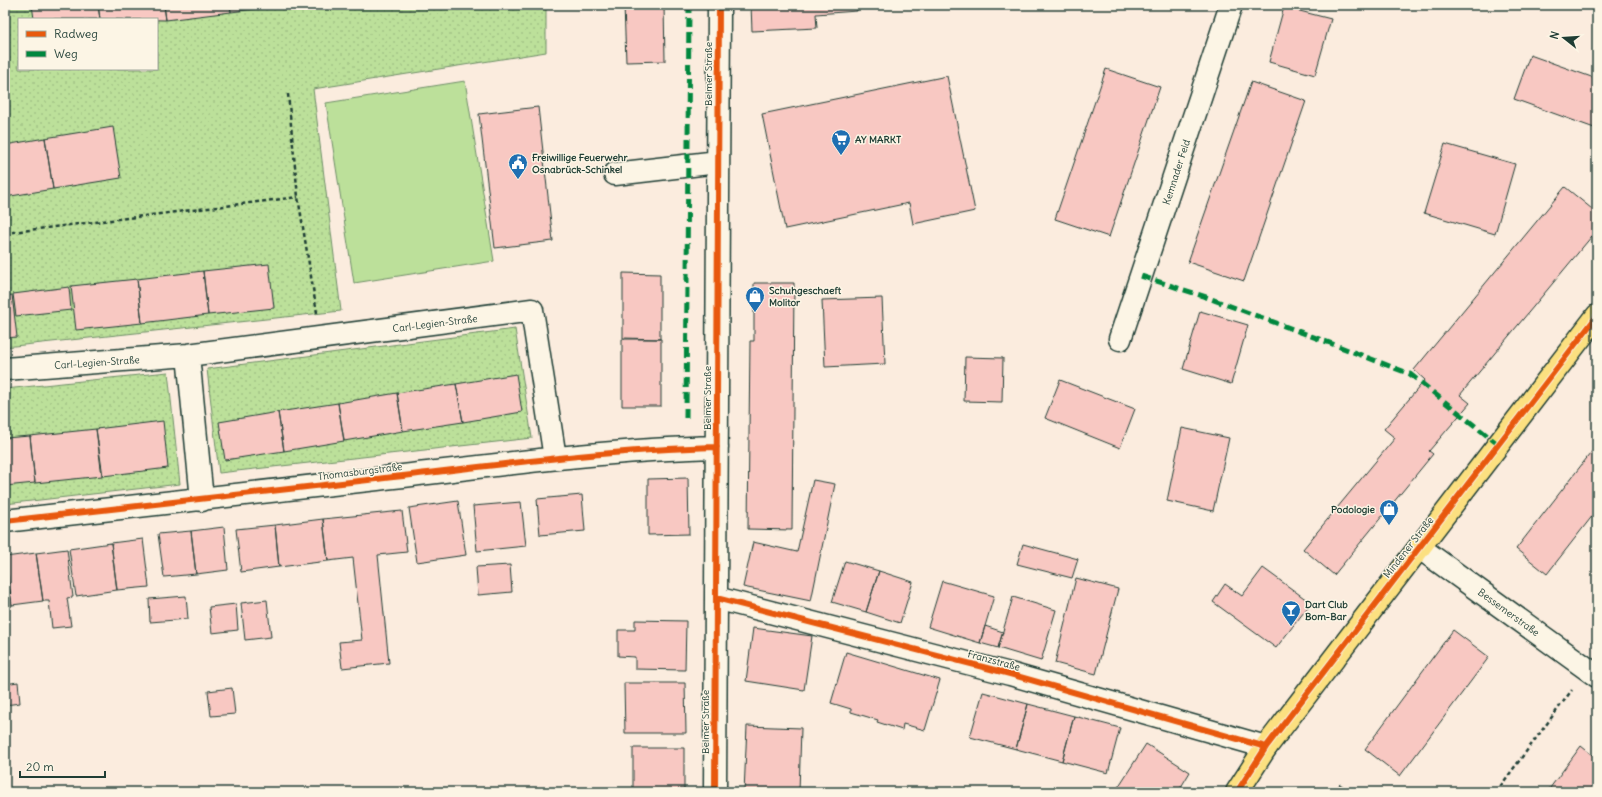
<svg xmlns="http://www.w3.org/2000/svg" width="1602" height="797" font-family="Delius,sans-serif">
<defs>
<pattern id="grass-dots" width="8" height="8" patternUnits="userSpaceOnUse"><rect width="8" height="8" fill="#bce09a"/><path d="M2 2h.1M6 6h.1" fill="none" stroke="#a1c185" stroke-width="1.8" stroke-linecap="round"/></pattern>
</defs>
<rect width="100%" height="100%" fill="#fbecde"/>
<filter id="ink" filterUnits="userSpaceOnUse"><feTurbulence type="fractalNoise" baseFrequency=".025" numOctaves="2"/><feDisplacementMap in="SourceGraphic" scale="8" xChannelSelector="R" yChannelSelector="G"/><feConvolveMatrix kernelMatrix="1 2 1 2 8 2 1 2 1" color-interpolation-filters="sRGB"/></filter>
<g filter="url(#ink)">
<path fill="url(#grass-dots)" stroke="#6e8e67" fill-rule="evenodd" d="M5 5H546V52L313 89 341 311 5 347ZM19 19H157V69H19Z
M515 329 532 438 219 473 207 369Z
M168 372 180 484 5 504V389Z"/>
<path fill="#bce09a" stroke="#6e8e67" d="M465 81 494 261 354 283 326 103Z"/>
<path fill="#f8c8c2" stroke="#1f3d34" d="M32 5H98L100 19H34Z
M98 5H164L166 20 100 19Z
M164 5H230L231 12 166 20Z
M230 5H286L231 12Z
M624 5H664L665 61 626 62Z
M751 5H857V11L816 14 817 28 752 31Z
M1284 7 1331 19 1315 75 1269 62Z
M1530 55 1597 79V129L1514 99Z
M1106 69 1160 87 1109 237 1055 219Z
M947 76 975 211 913 224 909 203 785 229 762 114Z
M1251 82 1306 101 1244 281 1188 262Z
M538 107 553 241 495 248 479 114Z
M113 127 121 178 53 189 45 138Z
M45 138 53 189 5 197V145Z
M1445 144 1515 164 1495 234 1424 213Z
M1565 187 1597 213V230L1460 395 1470 403 1429 451 1433 454 1334 575 1303 549 1395 438 1384 429 1425 380 1414 370Z
M269 264 274 308 208 315 203 271Z
M203 271 208 315 142 323 137 279Z
M623 273 660 274V339L623 338Z
M137 279 142 323 76 330 71 286Z
M754 283H794L792 530 748 529 750 341H754Z
M69 287 71 310 16 316 13 294Z
M12 295 17 337 5 338V296Z
M882 298 885 364 825 367 822 300Z
M1200 311 1248 325 1231 384 1183 369Z
M622 339H661V406H622Z
M965 357 1003 358 1002 402 964 401Z
M516 374 522 412 463 422 456 384Z
M1060 380 1135 409 1120 448 1045 418Z
M456 384 463 422 403 431 397 393Z
M397 393 403 431 344 441 338 403Z
M338 403 344 441 284 451 278 412Z
M278 412 284 451 225 460 219 422Z
M163 421 168 468 103 476 96 429Z
M1182 428 1229 438 1213 511 1167 501Z
M96 429 102 476 35 483 30 436Z
M30 436 35 483 5 486V438Z
M1597 445V510L1547 574 1516 549Z
M688 478 689 534 648 535V479Z
M813 480 835 484 811 601 743 587 753 542 797 552Z
M582 495 585 531 540 535 537 499Z
M458 501 466 555 417 562 409 508Z
M521 502 526 546 477 551 473 506Z
M402 511 407 552 378 555 389 663 342 668 339 642 362 640 353 558 328 561 323 519Z
M323 519 328 561 279 567 275 525Z
M275 525 279 567 241 572 236 529Z
M224 527 228 570 196 574 191 531Z
M191 531 196 574 164 577 158 534Z
M143 539 149 587 117 590 111 543Z
M111 543 117 590 76 596 69 549Z
M1023 544 1078 559 1072 578 1017 564Z
M67 549 73 597 67 598 71 626 52 628 49 601H43L36 553Z
M36 553 43 601 12 605 5 557Z
M5 557 12 606 5 607Z
M845 561 879 571 866 612 832 602Z
M510 565 512 592 478 595 476 567Z
M1263 568 1311 603 1276 648 1213 602 1225 584 1242 596Z
M879 571 913 582 900 623 866 612Z
M1076 578 1118 589 1096 674 1055 663Z
M942 581 994 596 980 643 928 627Z
M186 596 188 619 150 622 149 599Z
M1013 597 1056 610 1041 661 998 648Z
M267 600 271 637 245 640 241 603Z
M236 604 238 630 212 633 209 607Z
M635 620 686 621 685 670 635 669V657L618 656V630H635Z
M985 626 1003 632 998 648 980 643Z
M753 628 812 636 804 690 746 681Z
M1453 630 1489 657 1400 776 1365 749Z
M846 652 940 680 925 730 903 724 902 730 877 722 878 720 851 712V709L831 703Z
M18 682 20 703 5 705V684Z
M624 683H685L686 733H625Z
M232 688 235 714 211 716 208 691Z
M983 692 1028 704 1016 749 970 737Z
M1028 704 1074 716 1062 761 1016 749Z
M1074 716 1120 728 1108 773 1062 761Z
M747 726 801 728 799 792H744Z
M1146 744 1190 772 1178 792H1115Z
M1581 746 1597 759V792H1547Z
M633 748H684V792H633Z
M1340 784 1351 792H1333Z"/>
<g fill="none" stroke-linecap="round" stroke-linejoin="round">
<defs>
<path id="minor" d="M615 174 718 162
M1120 339 1231 5
M188 355 202 500
M5 369 188 355 532 310 555 458
M5 521C129 508 253 494 377 479 490 466 603 450 717 447
M1420 548 1597 676
M716 598 1010 674 1266 747
M715 792 719 5"/>
<path id="major" d="M1237 792 1266 747 1597 316"/>
</defs>
<use href="#minor" stroke="#1f3d34" stroke-width="25"/>
<use href="#major" stroke="#1f3d34" stroke-width="25"/>
<path stroke="#1f3d34" stroke-width="2.5" stroke-dasharray="4 3" stroke-linecap="butt" d="M288 94 298 197 317 313
M5 233 298 197
M1496 792 1572 690"/>
<use href="#minor" stroke="#fcf5e5" stroke-width="22"/>
<use href="#major" stroke="#fce080" stroke-width="22"/>
<path stroke="#00873e" stroke-width="5" stroke-dasharray="10 5" stroke-linecap="butt" d="M1141 276 1206 297 1330 343 1410 374 1499 445
M686 418 689 5"/>
<defs>
<path id="cycleway" d="M5 521C129 508 253 494 377 479 490 466 603 450 717 447
M716 598 1010 674 1266 747
M715 792 719 5
M1237 792 1266 747 1597 316"/>
</defs>
<use href="#cycleway" stroke="#fcf5e5" stroke-width="8"/>
<use href="#cycleway" stroke="#e8590c" stroke-width="6"/>
</g>
</g>
<defs>
<symbol id="supermarket-pin" viewBox="-11 -11 22 30"><path d="M0 17L-7.5 6A9.5 9.5 0 1 1 7.5 6Z" fill="#1f6fb2" stroke="#fcf5e5"/><path d="M-6-5.5h2.5l.6 2H6L4.5 2H-2.5L-4.4-4H-6ZM-1.5 3.2a1.3 1.3 0 1 0 .1 0ZM3 3.2a1.3 1.3 0 1 0 .1 0Z" fill="#fff"/></symbol>
<symbol id="civic-pin" viewBox="-11 -11 22 30"><path d="M0 17L-7.5 6A9.5 9.5 0 1 1 7.5 6Z" fill="#1f6fb2" stroke="#fcf5e5"/><path d="M-.6-6.5H3V-4.5H.6V-3L4-1V1h2V6H-6V1h2V-1L-.6-3ZM-1.2 2.5V6h2.4V2.5Z" fill="#fff"/></symbol>
<symbol id="shop-pin" viewBox="-11 -11 22 30"><path d="M0 17L-7.5 6A9.5 9.5 0 1 1 7.5 6Z" fill="#1f6fb2" stroke="#fcf5e5"/><path d="M-5-2.5h2.3a2.7 3.5 0 0 1 5.4 0H5L5.5 6h-11ZM-1.5-2.5h3a1.5 2.3 0 0 0-3 0Z" fill="#fff"/></symbol>
<symbol id="bar-pin" viewBox="-11 -11 22 30"><path d="M0 17L-7.5 6A9.5 9.5 0 1 1 7.5 6Z" fill="#1f6fb2" stroke="#fcf5e5"/><path d="M-6-5H6L.8 .8V4.5H3.5V6h-7V4.5H-.8V.8Z" fill="#fff"/></symbol>
</defs>
<g fill-rule="evenodd">
<use href="#supermarket-pin" x="830" y="128" width="22" height="30"/>
<use href="#civic-pin" x="507" y="152" width="22" height="30"/>
<use href="#shop-pin" x="744" y="285" width="22" height="30"/>
<use href="#shop-pin" x="1378" y="498" width="22" height="30"/>
<use href="#bar-pin" x="1280" y="599" width="22" height="30"/>
</g>
<g text-anchor="middle" stroke-width="3" stroke-linejoin="round" paint-order="stroke">
<g font-size="10" fill="#1f3d34" stroke="#fcf5e5">
<text transform="translate(708 74) rotate(-90)" y="4">Belmer Straße</text>
<text transform="translate(1176 172) rotate(-72)" y="4">Kemnader Feld</text>
<text transform="translate(435 323) rotate(-7)" y="4">Carl-Legien-Straße</text>
<text transform="translate(97 362) rotate(-4)" y="4">Carl-Legien-Straße</text>
<text transform="translate(707 398) rotate(-90)" y="4">Belmer Straße</text>
<text transform="translate(360 471) rotate(-7)" y="4">Thomasburgstraße</text>
<text transform="translate(1408 547) rotate(-52)" y="4">Mindener Straße</text>
<text transform="translate(1509 612) rotate(36)" y="4">Bessemerstraße</text>
<text transform="translate(994 660) rotate(15)" y="4">Franzstraße</text>
<text transform="translate(705 722) rotate(-90)" y="4">Belmer Straße</text>
</g>
<g font-size="10" font-weight="bold" fill="#1f3d34" stroke="#fcf5e5" text-anchor="start">
<text x="855" y="143">AY MARKT</text>
<text x="532" y="161">Freiwillige Feuerwehr<tspan x="532" dy="12">Osnabrück-Schinkel</tspan></text>
<text x="769" y="294">Schuhgeschaeft<tspan x="769" dy="12">Molitor</tspan></text>
<text x="1375" y="513" text-anchor="end">Podologie</text>
<text x="1305" y="608">Dart Club<tspan x="1305" dy="12">Bom-Bar</tspan></text>
</g>
</g>
<rect width="1602" height="797" fill="none" stroke="#fcf5e5" stroke-width="20"/>
<rect x="10" y="10" width="1582" height="777" fill="none" stroke="#1f3d34" stroke-width="1.5" filter="url(#ink)"/>
<rect x="18" y="18" width="140" height="52" fill="#fcf5e5" stroke="#a4ab9e"/>
<rect x="26" y="31" width="20" height="6" fill="#e8590c" stroke="#a4ab9e"/>
<text x="54" y="38" font-size="12" fill="#1f3d34">Radweg</text>
<rect x="26" y="51" width="20" height="6" fill="#00873e" stroke="#a4ab9e"/>
<text x="54" y="58" font-size="12" fill="#1f3d34">Weg</text>
<g transform="translate(1564 38) rotate(287)" stroke="#fcf5e5" stroke-width="3" paint-order="stroke">
<path d="M0-3L7 15L0 10L-7 15Z" fill="#1f3d34"/>
<text y="-6" font-size="11" font-weight="bold" text-anchor="middle" fill="#1f3d34">N</text>
</g>
<path d="M20 771v6h85v-6" fill="none" stroke="#1f3d34" stroke-width="2"/>
<text x="26" y="771" font-size="12" fill="#1f3d34" stroke="#fcf5e5" stroke-width="3" paint-order="stroke">20 m</text>
</svg>
